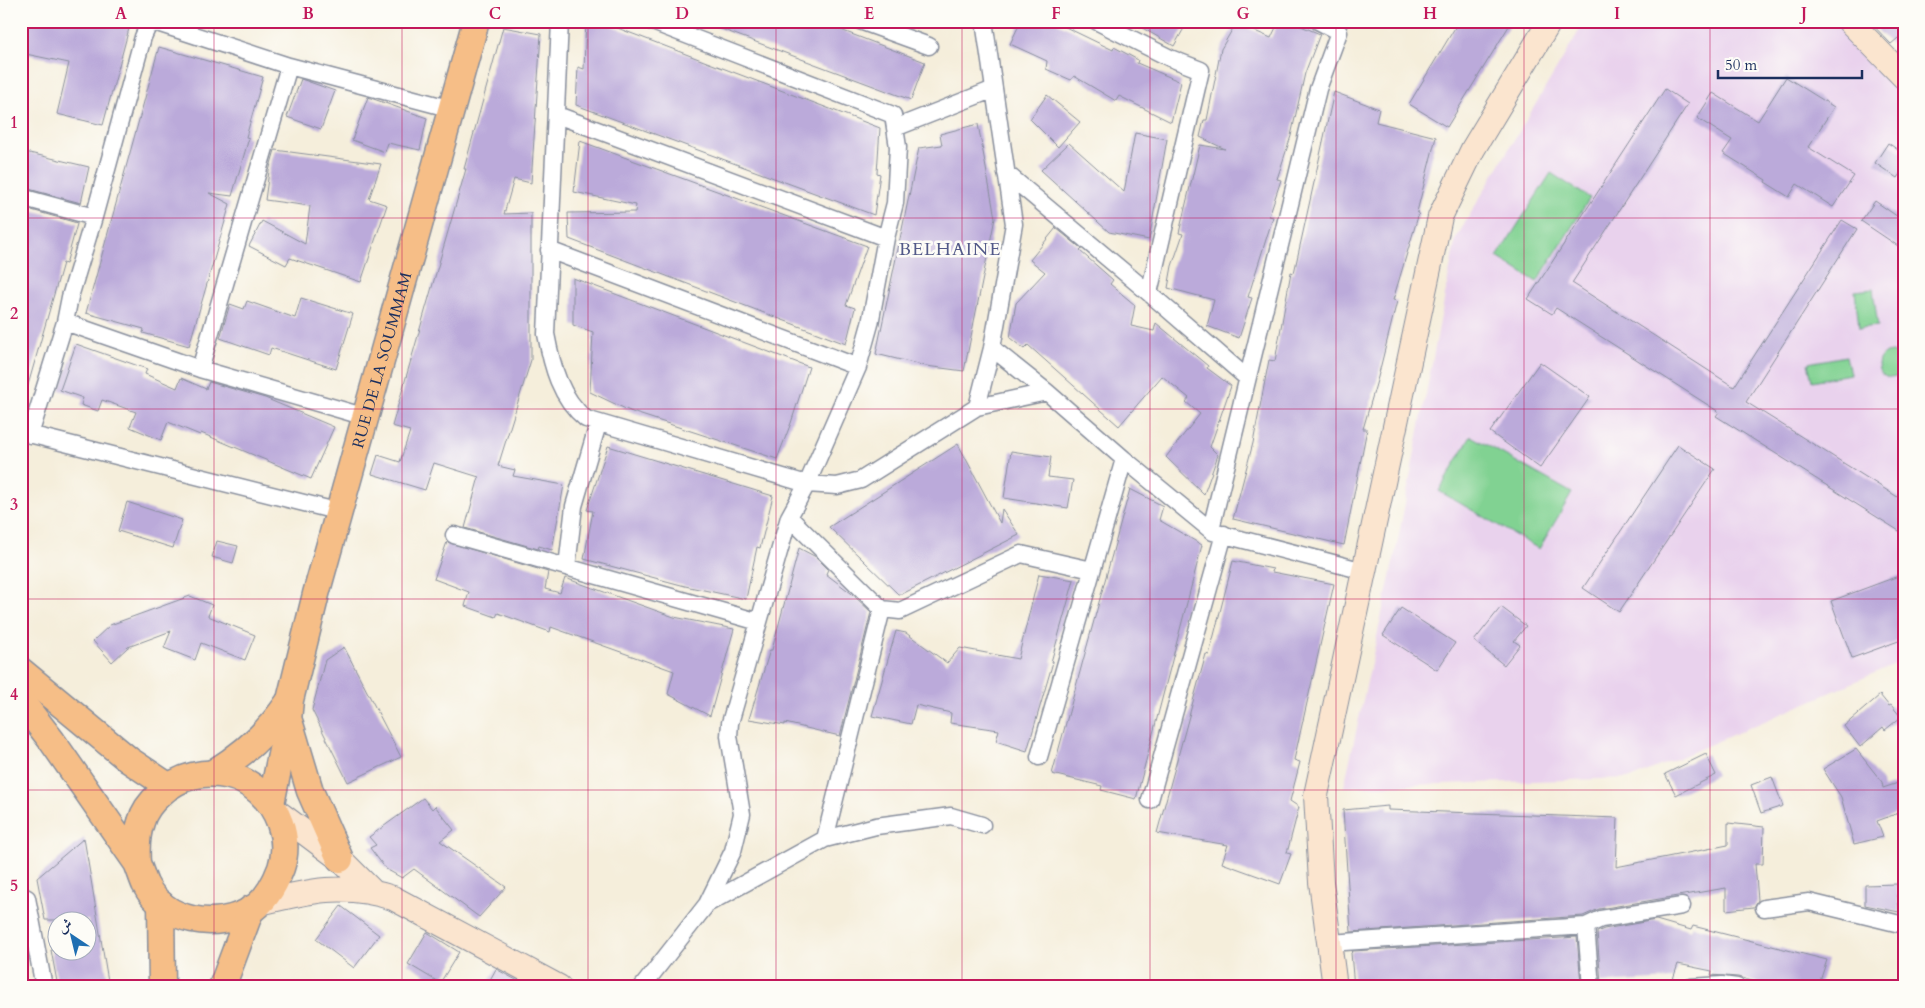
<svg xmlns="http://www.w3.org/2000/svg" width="1925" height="1008" font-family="Cardo,Amiri,serif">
<rect width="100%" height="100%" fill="#fdfcf7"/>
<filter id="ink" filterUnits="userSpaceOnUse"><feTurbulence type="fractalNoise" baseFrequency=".02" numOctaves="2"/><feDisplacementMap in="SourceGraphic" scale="10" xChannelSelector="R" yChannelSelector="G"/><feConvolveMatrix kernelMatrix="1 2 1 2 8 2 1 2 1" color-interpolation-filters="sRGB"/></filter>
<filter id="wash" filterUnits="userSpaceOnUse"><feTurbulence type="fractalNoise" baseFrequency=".0096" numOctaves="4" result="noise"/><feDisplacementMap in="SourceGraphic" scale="20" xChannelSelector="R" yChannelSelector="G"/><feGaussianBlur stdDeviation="1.12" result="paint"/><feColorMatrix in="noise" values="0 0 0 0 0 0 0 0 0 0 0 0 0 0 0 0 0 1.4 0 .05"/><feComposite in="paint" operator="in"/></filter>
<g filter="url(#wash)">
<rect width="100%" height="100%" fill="#f5eedb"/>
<path fill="#e9d2ed" d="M1585 21H1833L1904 94V660L1809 702 1632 778 1344 787 1397 545 1456 238Z"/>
<path fill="#81d292" stroke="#4e8078" d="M1551 173 1590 198 1537 282 1497 257Z
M1873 289 1878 326 1859 328 1855 291Z
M1878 365a13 13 0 1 1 26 0a13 13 0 1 1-26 0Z
M1846 356 1850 374 1812 381 1808 363Z
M1471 436 1572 493 1539 549 1439 491Z"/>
<g id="blocks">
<path fill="#bbaada" d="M21 21H131L103 125 57 114 69 63 21 53Z
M586 21H599L880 128 877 173 880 174 874 215 576 105 578 67 584 69Z
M705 21H817L925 62 911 100 705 23Z
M1021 21H1053L1113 50 1114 47 1138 60 1137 63 1181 82 1171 122 1119 96 1116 101 1074 76 1071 80 1046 69 1047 61 1010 44Z
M1130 21H1188L1174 46Z
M1279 21H1289L1320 34 1305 73 1291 136 1277 179 1281 180 1269 216 1273 217 1248 297 1252 298 1239 338 1207 326 1214 300 1168 288 1172 266 1183 234 1179 233 1200 145 1225 149 1200 137 1204 120H1207L1221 49 1236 23 1271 38Z
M1459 21H1512L1447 127 1409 104Z
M1869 21H1904V33L1891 44Z
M503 27 541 34 531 183 514 179 504 214 531 213V360L498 466 515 470 513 476 564 485 552 550 539 546 538 549 465 528 479 477 434 463 425 490 372 474 378 455 400 462 410 431 392 426 466 169H464Z
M159 47 263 77 246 137 249 138 232 196 209 193 230 204 189 346 143 333 144 329 86 313Z
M1786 77 1834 107 1808 147 1854 176 1833 207 1797 184 1789 197 1765 182 1766 180 1723 153 1732 140 1697 118 1713 93 1758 121Z
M301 79 335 91 321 129 287 117Z
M1665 89 1688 104 1572 283 1734 387 1842 220 1857 229 1746 402 1904 501V534L1716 416 1719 412 1556 308 1552 314 1528 299Z
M1334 92 1379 109 1376 122 1436 137 1417 212 1419 213 1393 300 1397 301 1378 377 1363 429H1367L1344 545 1233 519 1253 443 1269 360 1275 361 1291 272 1294 273Z
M1047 95 1080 122 1058 147 1030 119Z
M368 97 427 118 420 150 388 143 385 152 352 140Z
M978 124 995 218 964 371 926 366 876 354 919 148 942 145 940 134Z
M1135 133 1167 139 1149 240 1109 232 1041 170 1069 143 1124 192Z
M580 141 867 246 846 305 855 308 846 344 569 239 568 213 635 212 636 205 574 192Z
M1888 143 1904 154V168L1897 178 1875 163Z
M275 150 381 164 369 199 387 205 361 282 290 258 286 265 249 246 262 221 305 244 310 206 265 200 269 171Z
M21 151 89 167 81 203 21 187Z
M1875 201 1904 221V250L1861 221Z
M21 207 77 223V224L66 264 63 263 26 392H21Z
M1056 228 1082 249 1080 251 1113 280 1110 284 1135 305 1131 326 1154 331 1156 323 1208 366 1207 368 1231 386 1210 447 1218 455 1204 494 1166 457 1200 414 1186 402 1189 398 1162 376 1119 426 1028 345 1024 349 1010 338 1016 303 1045 272 1030 260Z
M573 278 809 367 791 423 777 459 632 412 590 392 593 332 573 325Z
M301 298 353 314 336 369 271 348 269 355 220 338 230 304 244 309 247 301 295 318Z
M76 344 147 369 145 374 177 388 181 378 206 389 209 382 265 398 334 427 311 479 201 433 200 435 168 422 161 440 130 427 136 412 102 400 98 411 81 405 83 398 60 390Z
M1540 362 1590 397 1540 468 1490 432Z
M958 444 1000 523 1002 509 1019 535 902 594H898L829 527Z
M1678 445 1715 469 1619 612 1583 588Z
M608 446 773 496 760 548 757 547 746 599 685 586 584 559 593 511 587 510Z
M1011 451 1051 457 1048 477 1073 480 1068 508 1004 498Z
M1130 489 1163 506 1159 520 1202 545 1136 799 1101 790 1102 786 1052 774Z
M127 502 182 520 173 548 118 531Z
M217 541 238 546 233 563 212 557Z
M447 542 548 572 545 589 560 593 565 578 674 617 734 629 710 716 668 694 674 671 551 627 550 632 498 613 496 617 465 606 469 592 434 579Z
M799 548 816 557 828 569 826 574 851 593 871 612 840 736 785 723V725L749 719 770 650H772Z
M1233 561 1273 569 1272 572 1334 584 1294 760 1300 762 1290 801 1299 807 1287 853 1291 854 1280 884 1222 863 1228 845 1157 833 1206 654 1209 655Z
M1039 574 1074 580 1051 662H1053L1027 751 996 741 999 730 950 723 951 713 916 705 911 724 872 716 896 631 906 633 947 663 960 648 1018 659Z
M1904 574V639L1852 658 1831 601Z
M190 596 212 605 208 616 255 635 245 660 201 643 195 660 164 648 171 631 128 647 112 662 93 641 110 625Z
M1501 607 1526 626 1514 641 1520 645 1504 665 1474 641Z
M1401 608 1455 643 1437 670 1383 635Z
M344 647 401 757 348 782 312 710 325 660Z
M1880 695 1889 706 1891 705 1901 717 1885 730 1883 727 1860 747 1844 726Z
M1856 749 1882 782 1883 788 1904 781V811L1877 821 1883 837 1854 844 1841 797 1823 769Z
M1706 754 1716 775 1676 795 1665 774Z
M1772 777 1783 806 1761 813 1751 785Z
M423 798 432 809 435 806 454 830 440 841 506 887 479 917 414 869 402 878 386 869 370 848 376 845 369 837Z
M1388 806V810L1618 818 1616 867 1728 845V823L1764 827 1763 864H1755L1758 900 1754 907 1726 910V888L1599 909 1583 916 1351 932 1343 810Z
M84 838 109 987H58L51 950H88V920H45L37 878Z
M1897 884 1899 912 1865 905V885Z
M341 906 379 935 354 968 316 939Z
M1656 920 1691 930 1693 926 1827 960 1818 987H1772L1738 977 1711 975 1712 971 1678 964 1673 979 1601 983 1597 932 1604 929Z
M427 932 459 952 440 983 408 964Z
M1577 937 1581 984H1577V987H1354L1351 953 1353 951Z
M496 969 529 987H486Z"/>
</g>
</g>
<g filter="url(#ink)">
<use href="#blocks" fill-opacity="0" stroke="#888e9c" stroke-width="1"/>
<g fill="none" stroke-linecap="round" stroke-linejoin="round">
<defs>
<path id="minor" d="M560 21 546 334C552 366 560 398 586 419L807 484 837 486 861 480 977 407 1047 392
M860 21 929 46
M1096 21 1170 58 1201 70 1149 293
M557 115 886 238
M895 128 994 89
M1006 173 1149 293 1247 378
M21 197 94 217
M549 250 858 367
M65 322 200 369 366 417
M992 348 1047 392 1124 459 1213 532 1364 571
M200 369 289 66
M977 407 992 348 1014 224 984 21
M21 432 340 512
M30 435 65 322 70 297 94 217 143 37 148 26 157 23 289 66 452 109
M789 517 882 609 900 611 1021 554 1092 570
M1211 529 1318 89 1339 32 1318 21
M454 535 759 622
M567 567 574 506 598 424
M1039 757 1124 459
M1150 800 1224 534
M825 839 882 609
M21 895 27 898 44 987
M707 904 825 839 876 826 951 816 982 825
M1764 908 1809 902 1904 925
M1586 926 1591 987
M1329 943 1586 926 1601 919 1682 906
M642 987 707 904 733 851 742 814 729 736 730 723 789 517 807 484 858 367 870 324 886 238 895 203 898 147 893 115 650 21
M1691 987 1722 985 1737 987"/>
<path id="secondary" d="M1849 21 1904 77
M276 811 340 859 372 891
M260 903C308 891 344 882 393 898L559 987
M1335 987 1321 882 1316 795 1440 217 1473 149 1550 21"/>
<g id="primary">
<path d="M21 671 129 760 168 786"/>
<path d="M21 701 52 741 137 863C140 870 142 877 145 884 165 923 216 930 251 910 266 901 275 884 281 868 286 853 285 837 280 823 262 772 200 757 160 794 152 801 144 811 141 822 136 836 136 848 137 863"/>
<path d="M290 724 310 791 340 859"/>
<path d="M213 773C244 754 268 733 288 703"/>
<path id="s1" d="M271 804 288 720 290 700 316 594 476 21"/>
<path d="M161 904 162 987"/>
<path d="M222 987 251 909"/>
</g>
</defs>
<use href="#minor" stroke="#888e9c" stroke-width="19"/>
<use href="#secondary" stroke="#888e9c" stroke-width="26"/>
<use href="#primary" stroke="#888e9c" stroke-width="29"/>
<use href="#minor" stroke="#fff" stroke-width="16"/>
<use href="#secondary" stroke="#fbe5cf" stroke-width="24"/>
<use href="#primary" stroke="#f6be87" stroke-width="26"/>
</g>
</g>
<path fill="none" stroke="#c2185b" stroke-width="1" stroke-opacity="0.55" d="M214 21V987M402 21V987M588 21V987M776 21V987M962 21V987M1150 21V987M1336 21V987M1524 21V987M1710 21V987M21 218H1904M21 409H1904M21 599H1904M21 790H1904"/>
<g text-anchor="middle" stroke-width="5" stroke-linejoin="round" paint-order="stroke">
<g font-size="16" fill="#1b2f5e" stroke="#fdfcf7">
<text dy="6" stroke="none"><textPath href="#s1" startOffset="458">RUE DE LA SOUMMAM</textPath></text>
</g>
<g font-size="18" letter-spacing="1" fill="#535a89" stroke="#fdfcf7">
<text x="950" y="255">BELHAINE</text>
</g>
</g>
<rect width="1925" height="1008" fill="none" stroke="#fdfcf7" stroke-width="55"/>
<g transform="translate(72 936) rotate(325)"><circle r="24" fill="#fdfcf7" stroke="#a3aaba"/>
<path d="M0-4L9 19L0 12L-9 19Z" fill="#1f6fb2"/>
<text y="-8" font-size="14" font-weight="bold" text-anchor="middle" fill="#1b2f5e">ش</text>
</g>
<path d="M1718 70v8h144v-8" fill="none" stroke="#1b2f5e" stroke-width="2.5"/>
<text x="1725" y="70" font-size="15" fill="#1b2f5e" stroke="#fdfcf7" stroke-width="4" paint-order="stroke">50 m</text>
<rect x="28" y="28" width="1870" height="952" fill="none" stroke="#c2185b" stroke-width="2"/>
<g font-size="16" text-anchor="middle" font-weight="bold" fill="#c2185b">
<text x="121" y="19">A</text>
<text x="308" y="19">B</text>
<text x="495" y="19">C</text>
<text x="682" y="19">D</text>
<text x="869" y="19">E</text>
<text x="1056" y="19">F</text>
<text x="1243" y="19">G</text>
<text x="1430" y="19">H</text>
<text x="1617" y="19">I</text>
<text x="1804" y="19">J</text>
<text x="14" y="128">1</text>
<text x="14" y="319">2</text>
<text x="14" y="510">3</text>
<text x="14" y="700">4</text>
<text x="14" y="891">5</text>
</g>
</svg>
